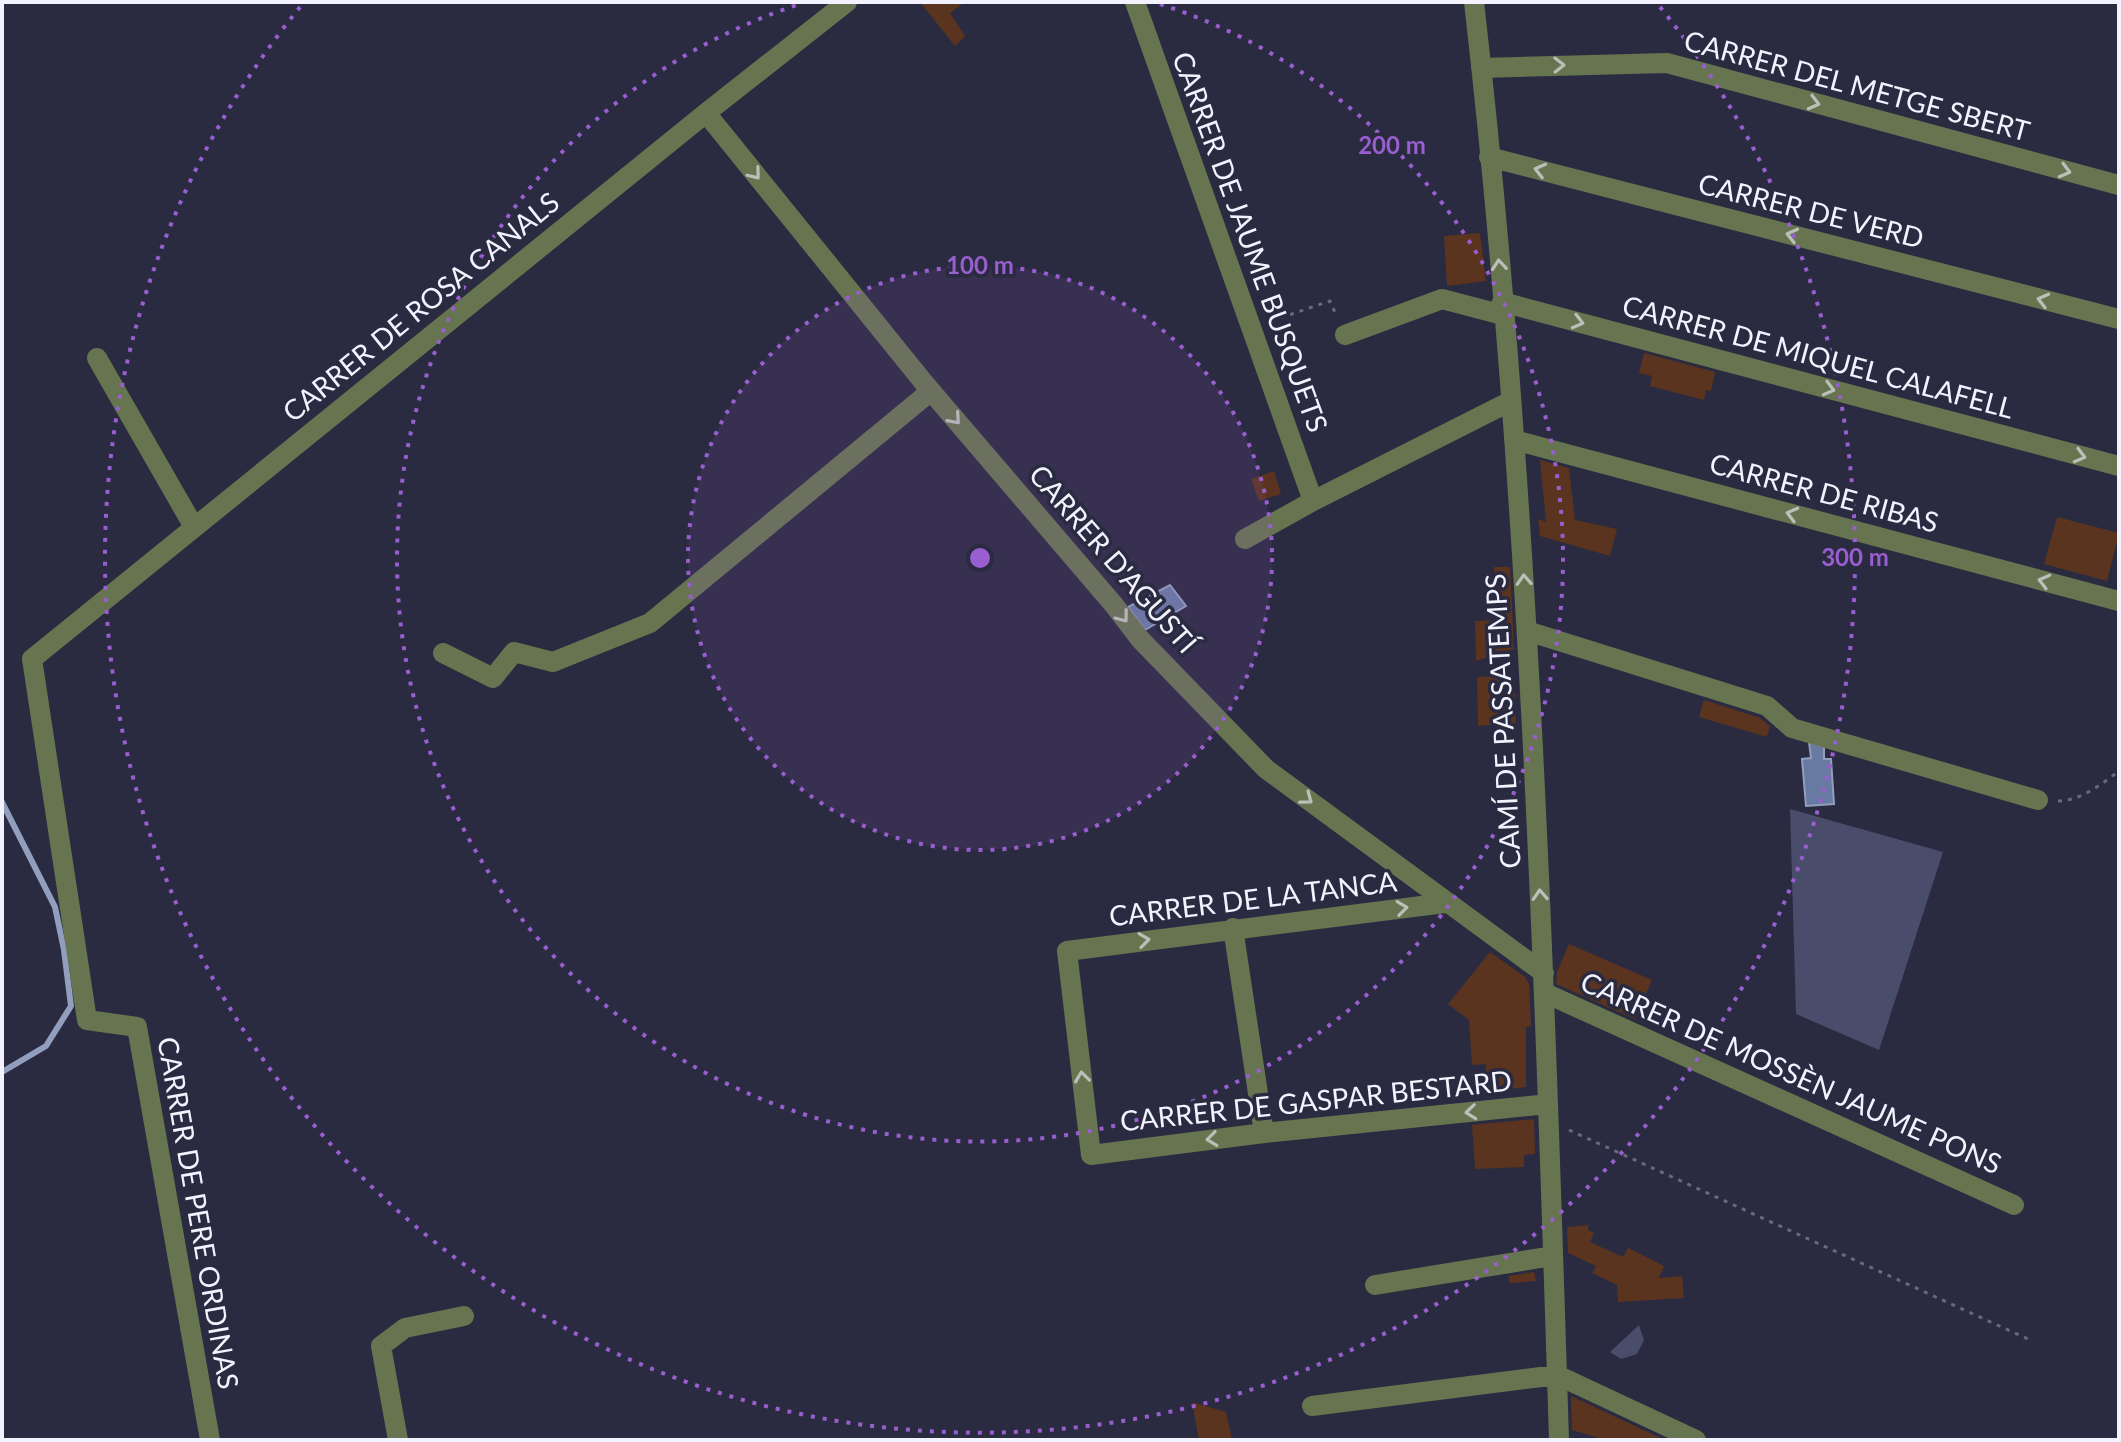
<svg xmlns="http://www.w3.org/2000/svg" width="2121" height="1442" font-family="Lato,sans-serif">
<rect width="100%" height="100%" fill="#2a2b40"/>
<path fill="#4a4c6c" d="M1790 809 1943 852 1879 1050 1796 1014Z
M1639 1325 1644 1340 1637 1354 1621 1359 1610 1352Z"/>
<path fill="#687aa1" stroke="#919ebd" stroke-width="2" d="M1170 585 1186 606 1145 630 1128 607Z
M1809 742 1824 747V759H1831L1834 804 1806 806 1802 759 1811 758Z"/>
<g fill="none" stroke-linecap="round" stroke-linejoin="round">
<path stroke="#919ebd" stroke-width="6" d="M2 802 55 907 64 950 71 1006 46 1046 2 1072"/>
</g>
<path fill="#5a341e" d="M920 2H965L950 13 965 36 955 46Z
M1480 233 1486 281 1447 286 1444 236Z
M1644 353 1715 372 1711 391 1706 390 1704 400 1650 386 1652 376 1639 373Z
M1540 460 1569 468 1575 520 1617 529 1610 556 1540 536 1538 519 1546 522Z
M1274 471 1281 494 1259 501 1251 479Z
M2057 517 2119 533 2107 581 2044 564Z
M1494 567H1510L1514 649 1476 661 1475 621 1496 620Z
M1514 675 1516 723 1478 726 1477 677Z
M1704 700 1760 718 1770 726 1767 737 1699 717Z
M1569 944 1652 980 1635 1019 1556 984 1557 972Z
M1490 952 1525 977 1529 984 1531 1026 1526 1027V1087L1487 1092 1486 1064 1472 1065 1469 1020 1448 1004Z
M1534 1119 1535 1154 1524 1155V1167L1475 1169 1472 1125Z
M1588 1225V1230L1594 1233 1590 1242 1623 1257 1628 1248 1664 1266 1659 1278 1682 1276 1684 1298 1618 1302 1617 1285 1592 1273 1596 1266 1568 1253 1567 1227Z
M1534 1272 1536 1281 1509 1283V1276Z
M1571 1396 1665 1440H1606L1572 1430Z
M1192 1402 1226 1412 1232 1440H1199Z"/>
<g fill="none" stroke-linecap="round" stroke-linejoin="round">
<path stroke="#68697b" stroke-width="3" stroke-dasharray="4 6" stroke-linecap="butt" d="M1271 321 1330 301 1337 317
M2058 801C2080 801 2102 784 2119 771
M1569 1130 2028 1339"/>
<path stroke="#667450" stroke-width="20" d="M1135 2 1313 501
M1474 2C1529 479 1544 960 1559 1440
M1481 68 1667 63 2119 185
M706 113 925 384 1114 605 1140 639 1266 769 1544 973
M1489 157 2119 319
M1502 302 2119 466
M1345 335 1442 299 1503 315
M97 358 194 527
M1514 440 2119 601
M1245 539 1313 501 1511 401
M1527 631 1767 706 1792 728 2038 800
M443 653 493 678 514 652 553 662 650 623 931 391
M1445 903 1067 951 1091 1155 1264 1133 1548 1104
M1233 928 1264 1133
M1545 993 2014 1205
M1375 1285 1553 1256
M1312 1406 1557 1375 1696 1440
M210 1440 137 1027 87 1020 32 659 706 113 847 2
M398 1440 381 1346 405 1328 464 1316"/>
</g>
<defs><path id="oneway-chevron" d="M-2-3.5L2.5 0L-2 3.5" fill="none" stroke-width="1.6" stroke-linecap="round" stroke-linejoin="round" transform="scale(2)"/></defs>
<g stroke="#bac0b9">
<use href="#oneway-chevron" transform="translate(1559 65) rotate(-1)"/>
<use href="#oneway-chevron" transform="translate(1814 103) rotate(15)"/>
<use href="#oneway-chevron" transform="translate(1540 170) rotate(-166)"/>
<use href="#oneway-chevron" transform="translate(2065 171) rotate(15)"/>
<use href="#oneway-chevron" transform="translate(755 174) rotate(51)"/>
<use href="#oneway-chevron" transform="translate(1792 235) rotate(-166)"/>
<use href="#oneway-chevron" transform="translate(1499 265) rotate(-95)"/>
<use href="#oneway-chevron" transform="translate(2043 300) rotate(-166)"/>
<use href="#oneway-chevron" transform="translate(1578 322) rotate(15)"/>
<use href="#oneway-chevron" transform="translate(1829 389) rotate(15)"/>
<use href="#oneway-chevron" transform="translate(955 419) rotate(49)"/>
<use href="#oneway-chevron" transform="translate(2080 456) rotate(15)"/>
<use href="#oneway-chevron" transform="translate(1792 514) rotate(-165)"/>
<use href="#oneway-chevron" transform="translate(1524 580) rotate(-93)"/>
<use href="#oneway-chevron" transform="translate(2044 581) rotate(-165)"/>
<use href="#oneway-chevron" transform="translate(1123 617) rotate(53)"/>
<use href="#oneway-chevron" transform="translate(1307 799) rotate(37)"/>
<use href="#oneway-chevron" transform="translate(1540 895) rotate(-93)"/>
<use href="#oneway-chevron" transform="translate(1402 908) rotate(-7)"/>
<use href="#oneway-chevron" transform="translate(1144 940) rotate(-8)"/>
<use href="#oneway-chevron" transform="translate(1082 1077) rotate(-97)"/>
<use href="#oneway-chevron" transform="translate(1471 1112) rotate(174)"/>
<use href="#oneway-chevron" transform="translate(1212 1139) rotate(173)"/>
</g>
<circle cx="980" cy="558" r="292" fill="#995ecf" fill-opacity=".12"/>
<g fill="none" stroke="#995ecf" stroke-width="4" stroke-dasharray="4 8">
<circle cx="980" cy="558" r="292"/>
<path d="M1160 4A583 583 0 1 1 800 4"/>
<path d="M1660 7A875 875 0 1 1 300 7"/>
</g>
<g text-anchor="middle" stroke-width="7" stroke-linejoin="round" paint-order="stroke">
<g font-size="28" fill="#f2f3ff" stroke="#2a2b40">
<text transform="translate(1857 86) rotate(15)" y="10">CARRER DEL METGE SBERT</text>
<text transform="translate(1811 211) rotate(14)" y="10">CARRER DE VERD</text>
<text transform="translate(1250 242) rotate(70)" y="10">CARRER DE JAUME BUSQUETS</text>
<text transform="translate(421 307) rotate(-39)" y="10">CARRER DE ROSA CANALS</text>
<text transform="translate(1818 357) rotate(15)" y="10">CARRER DE MIQUEL CALAFELL</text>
<text transform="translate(1824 493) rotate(15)" y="10">CARRER DE RIBAS</text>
<text transform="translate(1113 559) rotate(49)" y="10">CARRER D'AGUSTÍ</text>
<text transform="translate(1503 721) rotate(-93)" y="10">CAMÍ DE PASSATEMPS</text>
<text transform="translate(1253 899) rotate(-7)" y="10">CARRER DE LA TANCA</text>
<text transform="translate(1791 1073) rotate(24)" y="10">CARRER DE MOSSÈN JAUME PONS</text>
<text transform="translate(1316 1101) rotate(-6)" y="10">CARRER DE GASPAR BESTARD</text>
<text transform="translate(198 1213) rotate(80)" y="10">CARRER DE PERE ORDINAS</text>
</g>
</g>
<circle cx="980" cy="558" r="12" fill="#995ecf" stroke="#2a2b40" stroke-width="4"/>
<g font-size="24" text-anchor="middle" font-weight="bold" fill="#995ecf" stroke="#2a2b40" stroke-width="7" stroke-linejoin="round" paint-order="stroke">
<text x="1392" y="154">200 m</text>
<text x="980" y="274">100 m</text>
<text x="1855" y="566">300 m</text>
</g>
<rect width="2121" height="1442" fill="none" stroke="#f2f3ff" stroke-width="8"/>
</svg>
